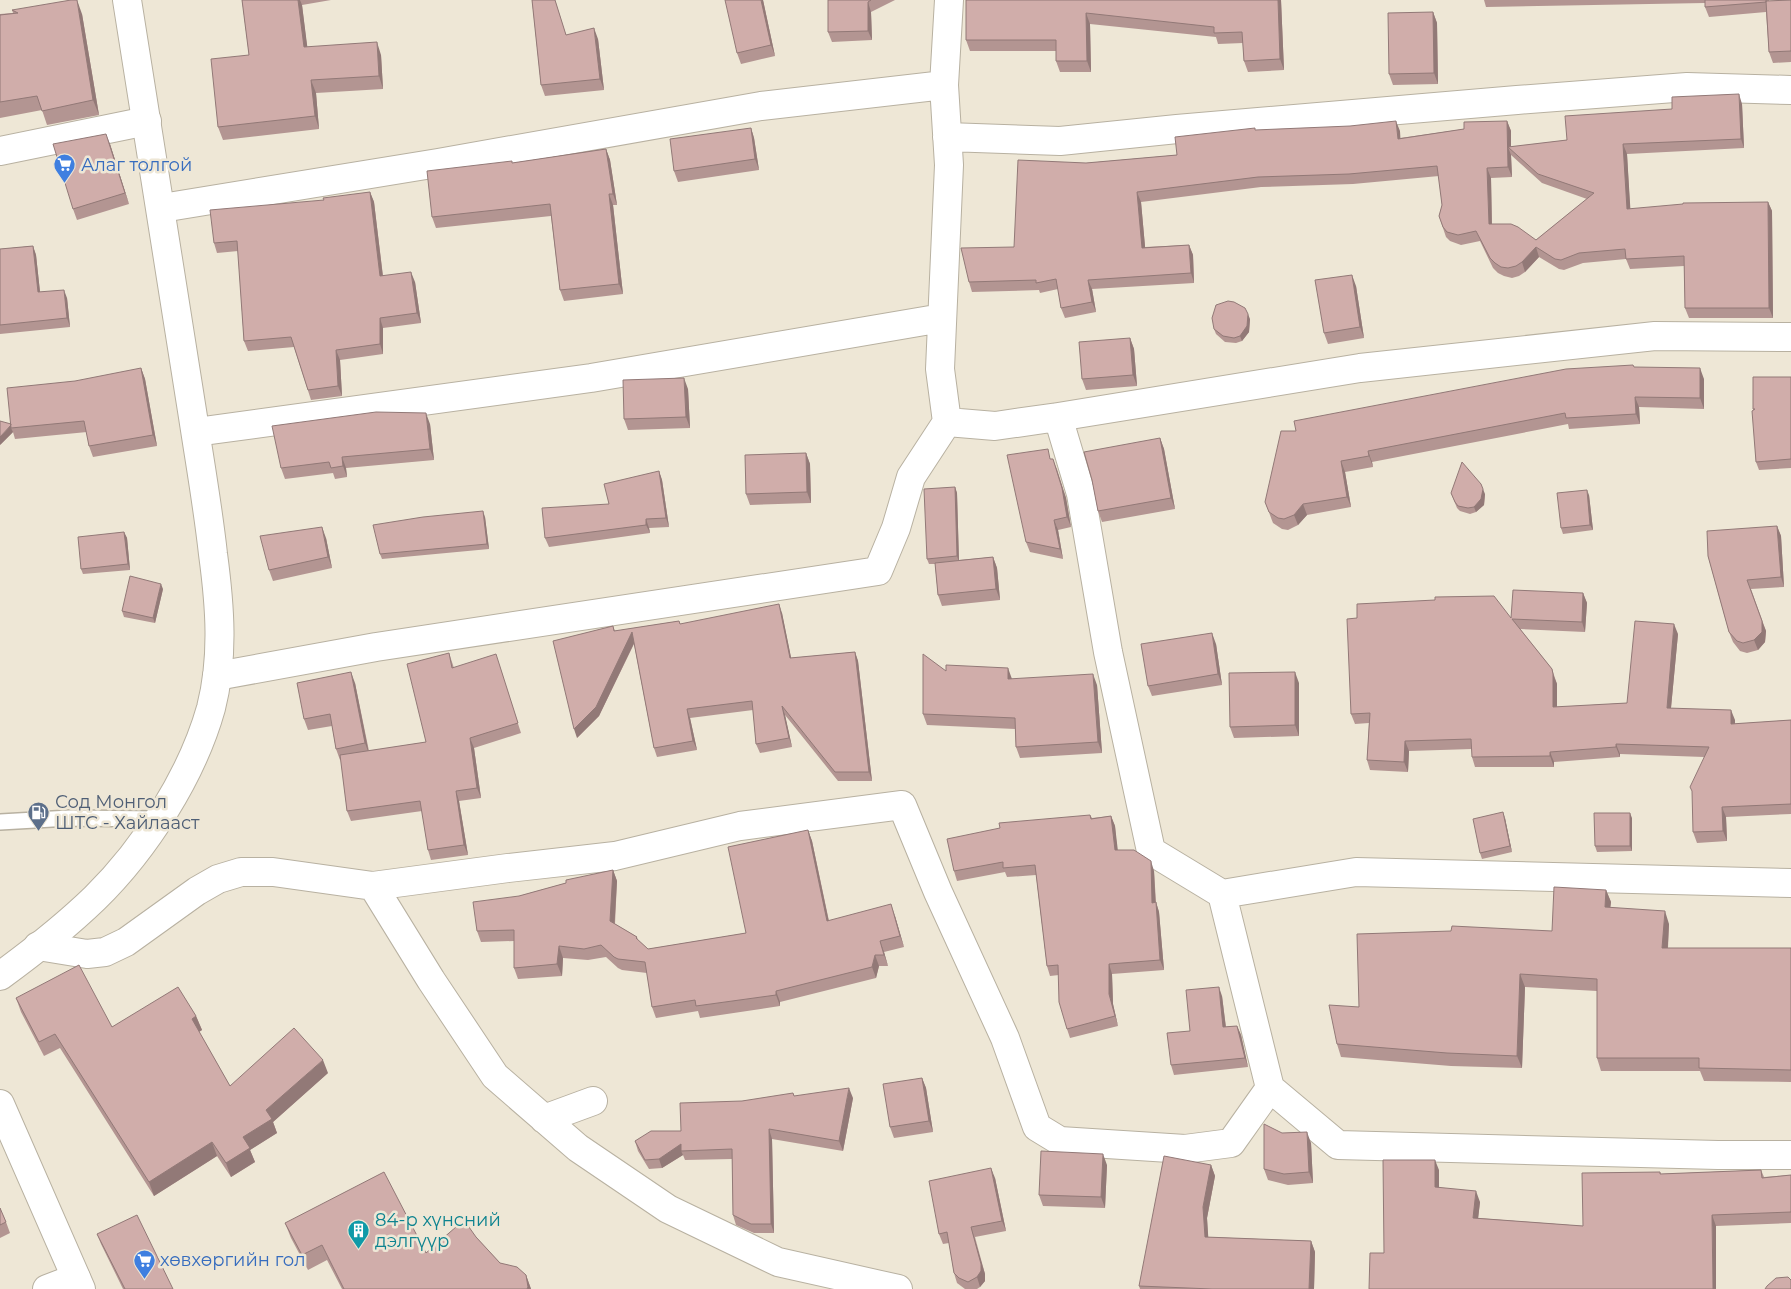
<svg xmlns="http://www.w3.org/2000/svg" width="1791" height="1289" font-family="Montserrat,sans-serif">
<rect width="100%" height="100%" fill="#eee7d6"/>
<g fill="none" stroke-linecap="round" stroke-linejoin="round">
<defs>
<path id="service" d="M0 822 70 818 158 819"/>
<path id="minor" d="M947 137 1060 141 1177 129 1517 100 1687 87 1791 90
M0 151 147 121
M162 208 438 163 761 106 944 85
M1058 417 1081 494 1108 652 1151 851 1222 894 1270 1088 1338 1145 1718 1155H1791
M947 422 940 369 949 165 944 85 949 0
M196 432 591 378 942 318
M217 676 376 647 878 571 896 528 911 477 947 422 995 426 1058 417 1360 368 1655 336 1791 337
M373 886 431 980 495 1076 578 1148 668 1209 778 1262 898 1289
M1222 894 1356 872 1791 883
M38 946 87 954 105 952 126 942 197 891 218 879 241 872H273L373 886 508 868 615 856 740 826 902 805 938 892 1005 1038 1037 1127 1060 1141 1185 1149 1231 1143 1270 1088
M544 1119 593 1101
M47 1289 76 1278"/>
<path id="secondary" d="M0 976C33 952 66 926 95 898 145 849 192 776 211 708 224 657 220 606 213 554 208 508 200 463 193 417 172 278 150 139 127 0
M0 1104 81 1289"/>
</defs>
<use href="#service" stroke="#b8b1a1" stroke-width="18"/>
<use href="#minor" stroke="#b8b1a1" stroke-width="30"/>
<use href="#secondary" stroke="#b8b1a1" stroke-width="30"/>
<use href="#service" stroke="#fff" stroke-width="15"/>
<use href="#minor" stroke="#fff" stroke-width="28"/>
<use href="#secondary" stroke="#fff" stroke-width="28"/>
</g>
<path fill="#b39592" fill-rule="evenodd" d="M242 0H331L302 5 307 47 381 55 383 89 316 93 319 129 223 140 218 127 249 55Z
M532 0H555L566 35 598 39 604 90 545 96 541 85Z
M763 0 775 56 741 64 737 53Z
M828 0H895L871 12 872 40 832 42 828 32Z
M966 0H1281L1284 70 1248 72 1244 61 1243 43 1218 44 1216 37 1090 24 1091 72H1060L1056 61V51H970L966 40Z
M1484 0H1769V1L1791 0V62L1773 63 1769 52 1766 12 1709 17 1705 7V3L1486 7Z
M12 10 82 14 99 115 47 125 42 110 0 118V14L13 13Z
M1433 12 1437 23 1438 84 1393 85 1389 74Z
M1742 104 1744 148 1627 154 1630 209 1768 202 1772 211 1773 318H1689L1685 308 1684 266 1630 269 1626 259 1583 263 1564 270 1559 269 1539 257 1525 272 1519 276 1512 278 1504 276 1498 273 1493 268 1480 241 1461 245 1450 241 1446 237 1439 216 1442 205 1439 176 1353 184 1261 187 1141 202 1145 247 1189 245 1193 255 1194 283 1092 289 1096 312 1065 318 1061 308 1058 289 1040 293 1039 290 972 292 969 282 1014 247 1086 163 1177 155 1256 130 1400 131V138L1464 129 1507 121 1511 131V147L1567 140ZM1511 155 1542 183 1587 199 1536 240 1492 224 1491 178 1512 177Z
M751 128 754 138 759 170 678 182 674 171Z
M110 144 129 204 77 220 73 209Z
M606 149 610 160 617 205H613L623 294 564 301 560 290 551 216 436 228 432 217 512 163Z
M370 192 374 202 383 276 415 282 421 323 383 328V354L340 360 342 396 311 400 294 347 248 351 244 341 238 251 217 253 214 243 324 200Z
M33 246 36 255 40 292 67 298 70 327 0 334V249Z
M1356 286 1364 338 1328 344 1324 333Z
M1250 319 1249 332 1242 341 1236 343 1225 342 1216 334 1214 329Z
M1130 338 1134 349 1137 386 1086 390 1082 379Z
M1634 367 1704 379V409L1639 407 1640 424 1569 429 1568 424 1372 462 1373 467 1345 472 1351 507 1307 515 1298 525 1288 530 1282 529 1273 523 1265 502 1296 431Z
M141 368 145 379 157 446 93 457 89 446 87 432 15 439 13 432 0 445 11 424Z
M1791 377V468L1759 470 1756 462 1753 409Z
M688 389 690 428 628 430 624 419Z
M430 424 434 460 346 468 347 477 335 479 333 473 285 479 281 468Z
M1160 438 1164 449 1175 509 1102 522 1098 511 1092 480Z
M806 453 810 464 811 503 750 505 746 494Z
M1052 459 1057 469 1066 498 1071 527 1058 530 1063 559 1030 552 1026 542Z
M659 471 662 480 669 527 649 528 650 533 549 547 545 538 609 504Z
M955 487 957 493 959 560 993 557 997 568 1000 600 942 606 938 595 935 564H929L927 559Z
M1451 493 1485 494 1484 505 1476 512 1470 514 1460 511 1457 508Z
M1589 495 1593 530 1563 534 1561 528Z
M485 517 489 549 382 559 380 554Z
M1777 526 1781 536 1784 587 1751 589 1766 631 1765 642 1758 650 1747 653 1740 651 1733 642 1729 632 1708 556Z
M124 532 127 538 130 570 83 574 81 569Z
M326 538 332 568 273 581 269 570Z
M163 589 155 623 124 617 122 611Z
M1583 593 1587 603 1585 632 1520 629 1552 669 1557 684V707L1627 703 1678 634 1671 708 1735 720V724L1791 720V814L1726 817 1727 841 1697 843 1693 832 1704 757 1620 754V757L1554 762V767H1475L1472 757V749L1409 751 1408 772 1370 770 1367 760 1369 723 1355 724 1351 714 1511 618Z
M782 613 791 658 855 652 858 661 872 781H838L785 715 792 747 760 753 756 744 753 710 690 718 697 750 657 757 654 748 634 644 599 716 577 738 613 626 615 631 679 621 680 624Z
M1216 644 1222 685 1152 696 1148 686Z
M449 653 454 668 499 664 521 733 474 748 481 798 459 801 468 855 431 860 428 850 422 811 351 821 347 811 341 759 340 760 336 749 332 726 308 730 304 719 355 683 369 751 426 742Z
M946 671 1012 679 1097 685 1102 753 1020 758 1016 747 1015 729 927 725 923 714Z
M1299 683V736L1234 738 1230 727Z
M1090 815 1092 818 1111 816 1115 826 1117 850 1154 871 1156 902 1159 912 1164 970 1112 974 1113 1004 1118 1026 1070 1038 1067 1029 1059 975 1050 976 1047 966 1036 875 1007 877 1005 872 957 881 954 871Z
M1505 818 1512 852 1482 859 1480 853Z
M1632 818V851L1597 852 1595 846Z
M808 830 812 841 829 921 895 916 904 947 884 952 888 966H879L876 978 780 1002V1006L700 1018 698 1011 656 1018 652 1007 647 973 622 970 618 968 606 957 588 960 563 958 562 976 518 979 514 968V941L481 942 477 931 519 896 613 870 617 881 615 924 637 937 638 940 648 949 746 933Z
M1606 890 1611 902 1610 907 1669 924 1668 948H1791V1082L1704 1081 1700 1071H1601L1597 1058V991L1525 987 1522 1068 1451 1066 1341 1057 1337 1044 1359 1007 1552 931Z
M1222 996 1226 1027 1237 1026 1241 1035 1248 1067 1174 1075 1171 1065 1190 1031Z
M16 998 112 1027 196 1016 202 1030 199 1032 230 1086 328 1073 273 1122 277 1133 250 1150 255 1162 231 1177 217 1156 154 1196 60 1048 44 1056 21 1012Z
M922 1078 926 1088 933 1132 894 1138 890 1127Z
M794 1096 853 1098 843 1151 772 1139 774 1233H754L736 1225 733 1215 732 1159 685 1160 683 1155 662 1168 649 1169 638 1151 635 1141 681 1131 742 1101Z
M1282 1133 1311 1143 1313 1183 1288 1185 1268 1180 1264 1169Z
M1107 1165 1105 1208 1043 1206 1039 1195Z
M1211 1165 1215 1176 1207 1218 1208 1237 1311 1241 1315 1252 1314 1289H1140L1139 1286Z
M1439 1170V1188L1480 1202 1478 1218 1583 1226 1660 1172 1661 1174 1761 1170 1764 1177 1791 1175V1223L1716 1226 1384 1253Z
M995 1178 1006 1231 975 1237 985 1274V1281L980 1287 977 1289H965L957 1283 954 1273 949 1243 943 1244 939 1234Z
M0 1208 6 1222 10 1233 0 1238Z
M285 1223 426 1253 476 1237 500 1263 526 1275 531 1289H342L327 1260 308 1270 291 1238Z
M97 1234 173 1289H123L101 1244Z"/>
<path fill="#927977" d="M77 0 82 14 99 115 93 100Z
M298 0H300L302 5 309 60 304 47Z
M761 0H763L775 56 771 45Z
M1278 0H1281L1284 70 1280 59Z
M868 2 871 12 872 40 868 31Z
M1433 12 1437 23 1438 84 1434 73Z
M1086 13 1090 24 1091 72 1087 61Z
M594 28 598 39 604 90 600 79Z
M377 42 381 55 383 89 379 76Z
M311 80 316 93 319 129 315 116Z
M1739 94 1742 104 1744 148 1741 139Z
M1396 121 1400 131 1401 148 1398 139Z
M1507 121 1511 131V150L1508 147 1511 155 1512 177 1508 167Z
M751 128 754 138 759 170 755 159Z
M106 134 110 144 129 204 125 193Z
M1623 144 1627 154 1631 219 1627 209Z
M606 149 610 160 617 205 613 194Z
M1487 168 1491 178 1492 234 1489 224Z
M370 192 374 202 384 286 380 276Z
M1137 192 1141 202 1146 257 1142 248Z
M609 194 613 205 623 294 619 284Z
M1768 202 1772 211 1773 318 1769 308Z
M1189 245 1193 255 1194 283 1191 273Z
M33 246 36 255 41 301 38 292Z
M1536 247 1539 257 1525 272 1522 262Z
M411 272 415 282 421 323 417 313Z
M1352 275 1356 286 1364 338 1360 327Z
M1088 280 1092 289 1096 312 1092 302Z
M64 290 67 298 70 327 67 318Z
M1248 314 1250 319 1249 332 1242 341 1240 336Z
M380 318 383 328V354L380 344Z
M1130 338 1134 349 1137 386 1133 375Z
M336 350 340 360 342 396 338 386Z
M141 368 145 379 157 446 153 435Z
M1700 368 1704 379V409L1700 398Z
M684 378 688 389 690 428 686 417Z
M1635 397 1639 407 1640 424 1636 414Z
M426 413 430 424 434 460 430 449Z
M12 424 11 428 13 432 0 445V437Z
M1160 438 1164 449 1175 509 1171 498Z
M1368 451 1372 462 1373 467 1369 456Z
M806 453 810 464 811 503 807 492Z
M342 457 346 468 347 477 343 466Z
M1053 459 1066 498 1071 527 1067 517Z
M1341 461 1345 472 1351 507 1347 497Z
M659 471 662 480 669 527 666 518Z
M955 487 957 493 959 562 957 556Z
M1483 489 1485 494 1484 505 1476 512 1474 507Z
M1587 490 1589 495 1593 530 1590 525Z
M1303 504 1307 515 1298 525 1294 515Z
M483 511 485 517 489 549 487 544Z
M646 519 649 528 650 533 646 525Z
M1054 520 1058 530 1063 559 1060 549Z
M1777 526 1781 536 1784 587 1781 577Z
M322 527 326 538 332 568 328 557Z
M124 532 127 538 130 570 128 564Z
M993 557 997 568 1000 600 996 589Z
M161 584 163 589 155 623 153 618Z
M1583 593 1587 603 1585 632 1582 622Z
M779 604 782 613 793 667 790 658Z
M1762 621 1766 631 1765 642 1758 650 1754 640Z
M1674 624 1678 634 1670 718 1667 708Z
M632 632 635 641 599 716 577 738 574 729Z
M1212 633 1216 644 1222 685 1218 674Z
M855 652 858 661 872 781 869 772Z
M1008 668 1012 679H1008Z
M351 672 355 683 369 754 365 743Z
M1295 672 1299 683V736L1295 725Z
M1093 674 1097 685 1102 753 1098 742Z
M1553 674 1557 684V717L1553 707Z
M782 706 785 715 792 747 789 738Z
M687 709 690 718 697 750 693 741Z
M1731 710 1735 720V734L1731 724Z
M470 738 474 748 481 798 477 788Z
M1405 741 1409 751 1408 772 1404 762Z
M1616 744 1620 754V757L1616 747Z
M1550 752 1554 762V767L1550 756Z
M456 791 459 801 468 855 464 845Z
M1722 807 1726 817 1727 841 1723 831Z
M1503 812 1505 818 1512 852 1510 846Z
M1630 813 1632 818V851L1630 846Z
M1111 816 1115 826 1119 860 1115 850Z
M808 830 812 841 831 932 827 921Z
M1151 861 1154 871 1156 913 1152 903Z
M613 870 617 881 614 932 610 921Z
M1606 890 1611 902 1609 920 1605 907Z
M1156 902 1159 912 1164 970 1160 960Z
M891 904 895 916 904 947 900 936Z
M1665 911 1669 924 1667 961 1662 948Z
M880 941 884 952 888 966 884 955Z
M559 946 563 958 562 976 557 964Z
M875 955 879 966 876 978 872 967Z
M1109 964 1112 974 1113 1004 1118 1026 1115 1016 1109 994Z
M1520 974 1525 987 1522 1068 1517 1056Z
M1219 987 1222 996 1227 1037 1223 1027Z
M776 991 780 1002V1006L776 995Z
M196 1016 202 1030 197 1033 192 1019Z
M1237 1026 1241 1035 1248 1067 1245 1058Z
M323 1060 328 1073 273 1122 277 1133 250 1150 255 1162 231 1177 226 1163 243 1137 266 1110Z
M922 1078 926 1088 933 1132 929 1121Z
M849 1088 853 1098 843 1151 839 1141Z
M769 1129 772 1139 774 1233 771 1224Z
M1307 1132 1311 1143 1313 1183 1309 1172Z
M212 1142 217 1156 154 1196 149 1182Z
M681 1144V1151L683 1155 662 1168 659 1159Z
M1103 1154 1107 1165 1105 1208 1101 1197Z
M1435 1160 1439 1170V1198L1435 1187Z
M1211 1165 1215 1176 1207 1218 1209 1248 1205 1237 1203 1207Z
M991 1168 995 1178 1006 1231 1002 1221Z
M1476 1191 1480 1202 1477 1228 1473 1218Z
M1712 1215 1716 1226V1289H1713Z
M971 1227 985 1274V1281L980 1287 977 1277Z
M1311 1241 1315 1252 1314 1289H1309Z
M526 1275 531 1289H527Z"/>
<path fill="#d0adaa" stroke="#927977" d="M71 0H77L93 100 42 111 37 96 0 102V15L18 13 12 10Z
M242 0H298L304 47 377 42 379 76 311 80 315 116 218 127 211 59 249 55Z
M532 0H555L566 35 594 28 600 79 541 85Z
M725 0H761L771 45 737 53Z
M828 0H871L868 2V31L828 32Z
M966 0H1278L1280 59 1244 61 1242 32 1214 33V27L1086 13 1087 61H1056V40H966Z
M1705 0H1766V2L1705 7Z
M1791 0V51L1769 52 1766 1Z
M1433 12 1434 73 1389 74 1388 13Z
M1739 94 1741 139 1623 144 1627 209 1683 204V203L1768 202 1769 308H1685L1684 256 1626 259 1625 249 1579 253 1561 260 1555 259 1536 247 1522 262 1516 266 1508 268 1501 267 1495 263 1490 258 1476 231 1458 235 1447 232 1443 227 1439 216 1442 205 1437 166 1349 174 1258 177 1137 192 1142 248 1189 245 1191 273 1088 280 1092 302 1061 308 1056 279 1036 283V280L969 282 961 248 1014 247 1018 160 1086 163 1177 155 1175 137 1255 128V130L1350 126 1396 121 1398 139 1464 129V122L1507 121 1508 167 1487 168 1489 224H1511L1518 227 1536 240 1594 193 1538 174 1508 147 1567 140 1565 116 1672 109V97Z
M751 128 755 159 674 171 670 139Z
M106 134 125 193 73 209 53 144Z
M606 149 613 194H609L619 284 560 290 550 204 432 217 427 171 512 161V163Z
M370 192 380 276 411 272 417 313 380 318V344L336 350 338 386 308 390 291 337 244 341 237 241 214 243 210 210 324 200 323 198Z
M33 246 38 292 64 290 67 318 0 325V249Z
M1352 275 1360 327 1324 333 1315 280Z
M1228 301 1234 302 1245 308 1248 314 1247 326 1240 336 1234 338 1223 336 1214 329 1212 318 1216 305Z
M1130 338 1133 375 1082 379 1079 342Z
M1633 365 1634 367 1700 368V398L1635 397 1636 414 1566 418 1565 413 1368 451 1369 456 1341 461 1347 497 1303 504 1294 515 1284 519 1278 518 1269 512 1265 502 1281 431H1296L1294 421 1566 369Z
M141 368 153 435 89 446 84 421 11 428 7 388 75 381Z
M1753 377H1791V459L1756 462 1752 411 1755 409H1753Z
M684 378 686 417 624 419 623 380Z
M376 412 426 413 430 449 342 457 343 466 331 468 329 462 281 468 272 426Z
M0 421 11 424V425L0 437Z
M1160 438 1171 498 1098 511 1092 480 1084 452Z
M1048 449 1050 459H1053L1062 488 1067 517 1054 520 1060 549 1026 542 1007 455Z
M806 453 807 492 746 494 745 455Z
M1462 462 1481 484 1483 489 1481 499 1474 507 1468 508 1458 506 1455 502 1451 493Z
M659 471 666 518 646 519V525L545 538 542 508 609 504 604 484Z
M955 487 957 556 927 559 924 489Z
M1587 490 1590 525 1561 528 1557 493Z
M483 511 487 544 380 554 373 525 423 517Z
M1777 526 1781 577 1747 580 1762 621V632L1754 640 1743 643 1737 641 1729 632 1708 556 1707 531Z
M322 527 328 557 269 570 260 536Z
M124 532 128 564 81 569 78 537Z
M993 557 996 589 938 595 935 563Z
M130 576 161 584 153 618 122 611Z
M1513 590 1583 593 1582 622 1512 619 1552 669 1553 674V707L1627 703 1635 621 1674 624 1667 708 1731 710V724L1791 720V804L1722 807 1723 831 1693 832 1692 791 1690 787 1709 747 1616 744V747L1550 752V756L1472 757 1471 739 1405 741 1404 762 1367 760 1370 713 1351 714 1347 619 1357 618V604L1435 600V597L1494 596 1511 618Z
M779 604 790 658 855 652 869 772H835L782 706 789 738 756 744 752 701 687 709 693 741 654 748 632 632 596 707 574 729 553 641 613 626 614 631 679 621 680 624Z
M1212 633 1218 674 1148 686 1141 644Z
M449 653 452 668 496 654 518 723 470 738 477 788 456 791 464 845 428 850 420 801 347 811 340 755 426 742 407 664Z
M923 654 946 671V665L1008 668V679L1093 674 1098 742 1016 747 1015 718 923 714Z
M351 672 365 743 336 749 330 714 304 719 297 683Z
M1295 672V725L1230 727 1229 673Z
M1503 812 1510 846 1480 853 1473 819Z
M1594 813H1630V846H1595Z
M1090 815 1091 819 1111 816 1115 850H1134L1151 861 1152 903 1156 902 1160 960 1109 964V994L1115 1016 1067 1029 1059 1002 1058 965 1047 966 1035 865 1003 868V862L954 871 947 839 1000 828 999 823Z
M808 830 827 921 891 904 900 936 880 941 884 955H875L872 967 776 991V995L696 1006 695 1000 652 1007 645 962 618 959 614 957 601 945 584 949 559 946 557 964 514 968V930L477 931 473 902 519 896 566 883V880L613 870 610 921 637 937 636 938 648 949 746 933 728 847Z
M1554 887 1606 890 1605 907 1665 911 1662 948H1791V1070L1699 1068V1058H1597V979L1520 974 1517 1056 1447 1053 1337 1044 1329 1005 1359 1007 1357 934 1451 931 1452 926 1552 931Z
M79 965 112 1027 178 987 196 1016 192 1019 230 1086 294 1028 323 1060 266 1110 272 1119 243 1137 250 1148 226 1163 212 1142 149 1182 55 1034 39 1042 16 998Z
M1219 987 1223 1027 1237 1026 1245 1058 1171 1065 1167 1033 1190 1031 1186 990Z
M922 1078 929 1121 890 1127 883 1084Z
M849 1088 839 1141 769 1129 771 1224H751L733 1215 732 1149 681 1151V1144L659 1159 645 1160 635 1141 651 1131H681L680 1103 742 1101 793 1093 794 1096Z
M1264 1124 1282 1133 1307 1132 1309 1172 1284 1174 1264 1169Z
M1041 1151 1103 1154 1101 1197 1039 1195Z
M1164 1156 1211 1165 1203 1207 1205 1237 1311 1241 1309 1289H1212L1139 1286Z
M1383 1160H1435V1187L1476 1191 1473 1218 1583 1226 1582 1173 1660 1172V1174L1761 1170 1762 1178 1791 1175V1212L1712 1215 1713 1289H1369L1370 1253H1384Z
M991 1168 1002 1221 971 1227 981 1264V1271L977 1277 968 1282 959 1278 954 1273 947 1232 939 1234 929 1181Z
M384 1172 426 1253 464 1220 476 1237 500 1263 517 1267 526 1275 528 1287 527 1289H344L322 1245 302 1255 285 1223Z
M0 1208 6 1222 0 1225Z
M137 1215 173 1289H125L97 1234Z
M1788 1277 1791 1280V1289H1765L1767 1286 1776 1278Z"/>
<defs>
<symbol id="supermarket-pin" viewBox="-11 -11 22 30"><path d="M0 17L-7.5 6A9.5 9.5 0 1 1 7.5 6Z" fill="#3f7fe0" stroke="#eee7d6"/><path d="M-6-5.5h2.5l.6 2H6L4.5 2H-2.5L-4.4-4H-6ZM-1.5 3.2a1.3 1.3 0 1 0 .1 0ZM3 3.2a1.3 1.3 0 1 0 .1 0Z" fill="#fff"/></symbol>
<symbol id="fuel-pin" viewBox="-11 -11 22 30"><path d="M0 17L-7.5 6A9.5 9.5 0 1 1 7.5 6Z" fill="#5c6f8a" stroke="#eee7d6"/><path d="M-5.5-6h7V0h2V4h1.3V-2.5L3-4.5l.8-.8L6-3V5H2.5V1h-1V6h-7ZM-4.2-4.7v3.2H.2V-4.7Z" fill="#fff"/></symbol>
<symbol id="building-pin" viewBox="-11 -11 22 30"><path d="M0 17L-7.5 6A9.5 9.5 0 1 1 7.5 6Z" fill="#0f9aa8" stroke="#eee7d6"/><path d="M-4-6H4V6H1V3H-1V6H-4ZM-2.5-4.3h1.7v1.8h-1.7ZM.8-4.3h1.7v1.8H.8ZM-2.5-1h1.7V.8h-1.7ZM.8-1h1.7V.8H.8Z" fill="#fff"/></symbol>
</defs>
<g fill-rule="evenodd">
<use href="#supermarket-pin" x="52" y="152" width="25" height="34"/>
<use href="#fuel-pin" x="26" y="800" width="25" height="34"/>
<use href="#building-pin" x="346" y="1218" width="25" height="34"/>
<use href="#supermarket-pin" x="132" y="1248" width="25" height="34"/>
</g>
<g text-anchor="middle" stroke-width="5" stroke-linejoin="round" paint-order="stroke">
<g font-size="18" fill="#366cbe" stroke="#eee7d6" text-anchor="start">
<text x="81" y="171">Алаг толгой</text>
<text x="160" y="1266">хөвхөргийн гол</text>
</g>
<g font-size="18" fill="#4e5e75" stroke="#eee7d6" text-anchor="start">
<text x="55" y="808">Сод Монгол<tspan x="55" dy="21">ШТС - Хайлааст</tspan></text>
</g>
<g font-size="18" fill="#0d838f" stroke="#eee7d6" text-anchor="start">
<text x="375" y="1226">84-р хүнсний<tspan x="375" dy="21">дэлгүүр</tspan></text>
</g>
</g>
</svg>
